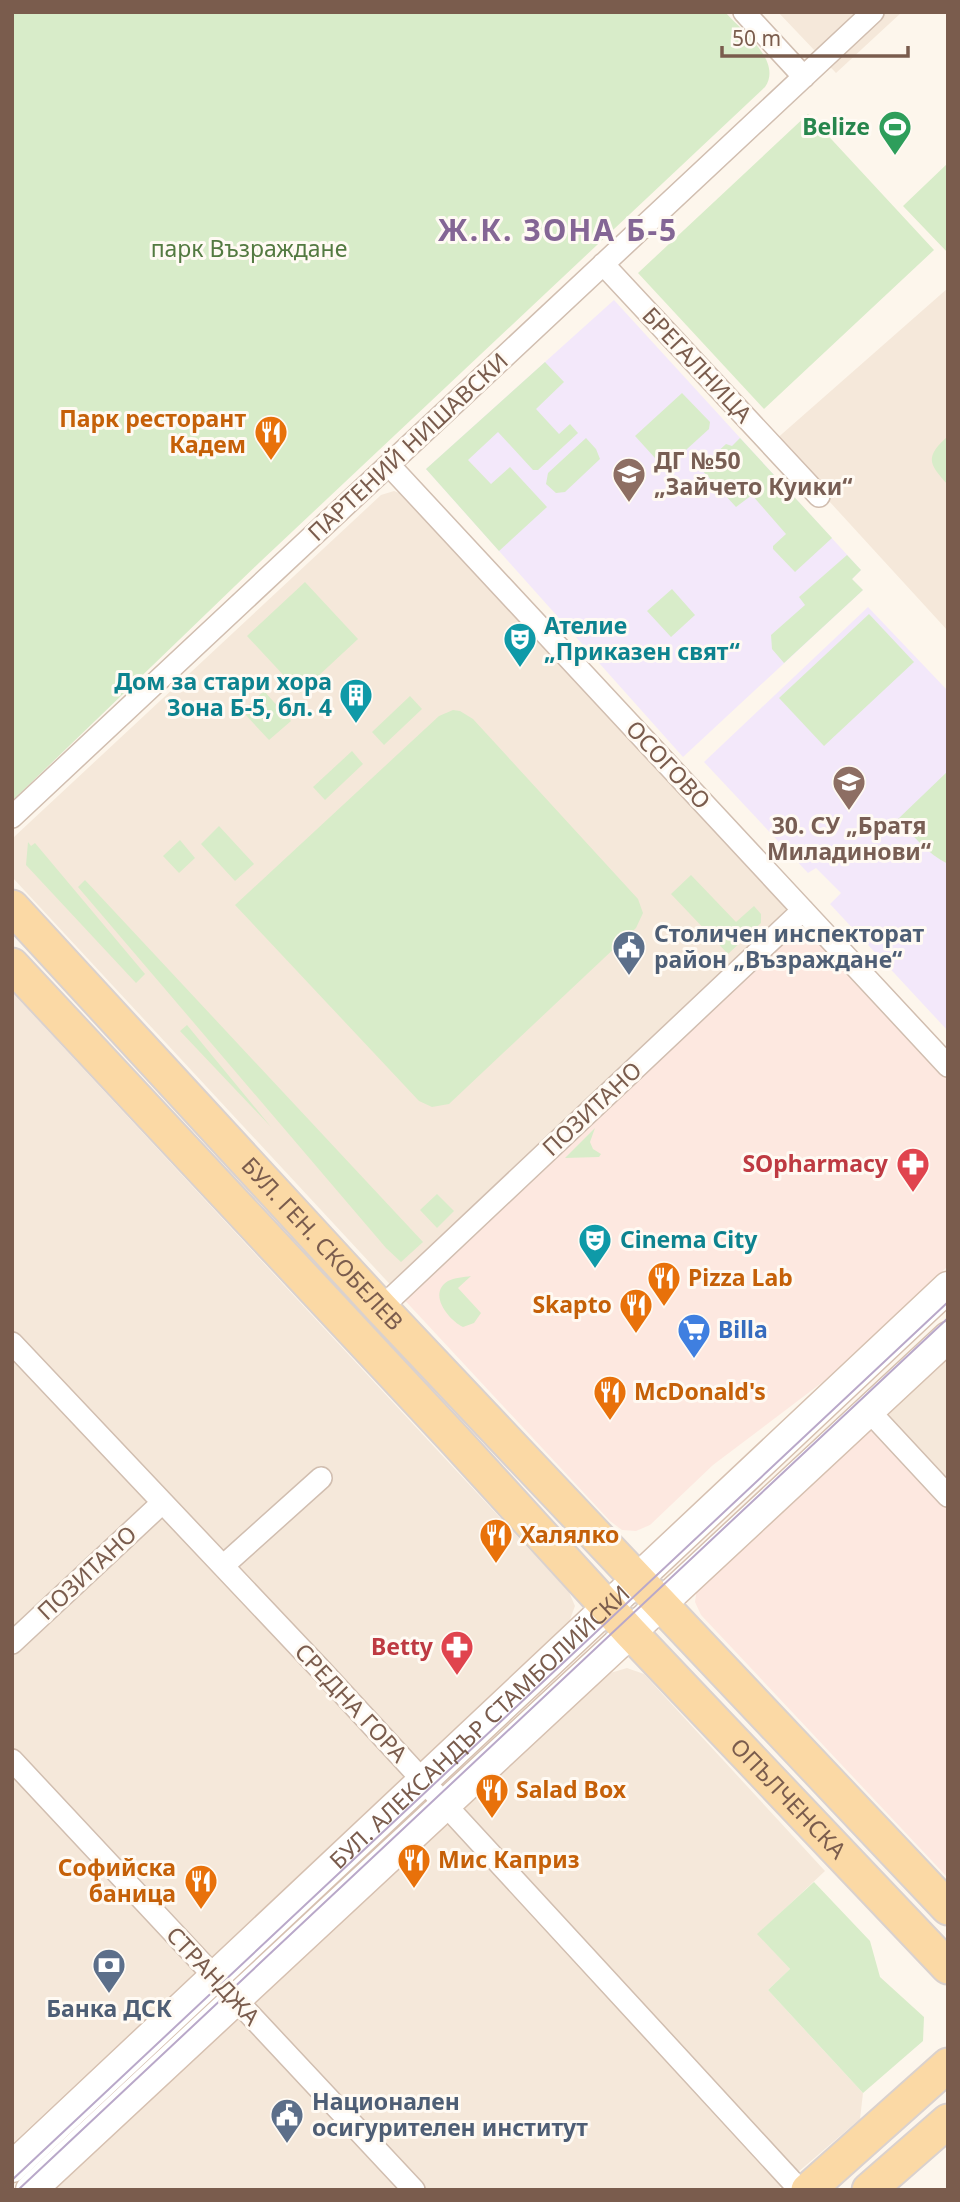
<svg xmlns="http://www.w3.org/2000/svg" width="960" height="2202" font-family="'Noto Sans',sans-serif">
<rect width="100%" height="100%" fill="#fdf6ec"/>
<path fill="#f5e8da" d="M778 12H902L836 73Z
M948 288V631L774 441Z
M394 491 399 493 797 917 398 1293 12 877V840L15 836 381 495Z
M12 992 569 1592 575 1606 569 1622 12 2144Z
M948 1352V1499L875 1420Z
M627 1668 644 1674 825 1871 758 1934 790 1969 768 1990 863 2093 860 2119 777 2190H54L470 1800 610 1673Z"/>
<path fill="#fde8e0" d="M797 917 948 1078V1266L824 1381 713 1465 650 1525 636 1531 622 1530 610 1521 398 1293Z
M875 1420 948 1499V1878L701 1615 695 1602 697 1588Z"/>
<path fill="#f3e8fa" d="M614 300 861 570 852 579 863 590 683 757 426 469Z
M868 607 948 691V1031L830 904 841 893 816 868 808 873 704 762Z"/>
<path fill="#d8ecc9" d="M12 12H725C742 31 783 61 765 87L260 562 12 801Z
M808 114 934 250 764 409 638 273Z
M948 163V253L903 206Z
M545 362 564 382 536 409 559 434 570 424 578 433 538 470H533L498 432 468 460 491 484 510 467 547 507 499 551 426 469Z
M682 393 710 422 709 429 665 469 635 436Z
M948 436V485C928 463 925 457 948 436Z
M586 438 596 449 600 459 565 492 556 493 546 484 548 473Z
M740 438 832 538 795 572 773 549V546L786 534 752 495 736 507 700 468 726 444 732 446Z
M847 555 861 570 852 579 863 590 784 663 772 649 771 635 805 605 799 597Z
M305 582 358 639 300 693 247 636Z
M672 589 695 615 671 637 647 611Z
M869 614 914 662 824 746 779 698Z
M264 691 291 721 269 740 242 711Z
M410 696 422 709 384 745 372 732Z
M453 710 460 711 473 719 638 899 643 913 636 928 449 1104 432 1107 419 1101 235 905 439 716Z
M352 751 363 764 325 800 313 787Z
M948 771V864C927 854 913 835 898 819Z
M219 826 254 864 235 881 201 844Z
M180 840 195 858 179 873 163 856Z
M28 842 31 846 35 843 145 974 136 983 26 865Z
M691 875 736 922 754 906 761 914V923L728 954 671 894Z
M85 880 423 1242 401 1262 386 1248 78 887Z
M187 1025 271 1127 180 1031Z
M595 1128 590 1142 593 1149 601 1154 599 1157 565 1158Z
M437 1194 454 1211 437 1228 420 1210Z
M471 1276 458 1288 481 1313 474 1323 463 1327C449 1320 427 1294 448 1281 454 1278 464 1277 471 1276Z
M814 1882 870 1941 880 1977 924 2017 923 2041 863 2093 768 1990 790 1969 757 1934Z"/>
<g fill="none" stroke-linecap="round" stroke-linejoin="round">
<defs>
<path id="minor" d="M744 12 804 77
M603 264 819 496
M389 465 948 1066
M12 817 873 12
M381 1308 803 910
M12 1343 323 1672 800 2190
M869 1411 948 1496
M223 1566 321 1478
M12 1643 162 1503
M12 1760 414 2190"/>
<g id="secondary">
<path id="s1" d="M12 2167 948 1287"/>
<path d="M31 2190 948 1337"/>
</g>
<g id="primary">
<path id="s2" d="M12 907 381 1308 948 1908"/>
<path id="s3" d="M12 965 453 1438 630 1632 948 1967"/>
<path d="M808 2190 948 2065"/>
<path d="M869 2190 948 2121"/>
</g>
</defs>
<use href="#minor" stroke="#d1beb0" stroke-width="24"/>
<use href="#secondary" stroke="#d6c0b0" stroke-width="33"/>
<use href="#primary" stroke="#dad1cd" stroke-width="37"/>
<use href="#minor" stroke="#fff" stroke-width="21"/>
<use href="#secondary" stroke="#fff" stroke-width="30"/>
<use href="#primary" stroke="#fbd9a5" stroke-width="33"/>
<path stroke="#b9a8c9" stroke-width="2" d="M12 2180 948 1302
M18 2190 948 1318"/>
</g>
<defs>
<symbol id="stadium-pin" viewBox="-11 -11 22 30"><path d="M0 17L-7.5 6A9.5 9.5 0 1 1 7.5 6Z" fill="#2e9e5b" stroke="#fffaf3"/><path d="M0-5a6.5 5 0 1 0 0 10a6.5 5 0 1 0 0-10ZM-3.5-1.8h7v3.6h-7Z" fill="#fff"/></symbol>
<symbol id="restaurant-pin" viewBox="-11 -11 22 30"><path d="M0 17L-7.5 6A9.5 9.5 0 1 1 7.5 6Z" fill="#e8710a" stroke="#fffaf3"/><path d="M-5-6h1v4h1v-4h1v4h1v-4h1v5L-1.5 .5V6h-2V.5L-5-1ZM5-6V6H3V1.5H1.5Q1.5-4 5-6Z" fill="#fff"/></symbol>
<symbol id="school-pin" viewBox="-11 -11 22 30"><path d="M0 17L-7.5 6A9.5 9.5 0 1 1 7.5 6Z" fill="#8d6e63" stroke="#fffaf3"/><path d="M0-5L7-2L0 1L-7-2ZM-4 1L0 2.5L4 1V4Q0 6-4 4Z" fill="#fff"/></symbol>
<symbol id="theatre-pin" viewBox="-11 -11 22 30"><path d="M0 17L-7.5 6A9.5 9.5 0 1 1 7.5 6Z" fill="#0f9aa8" stroke="#fffaf3"/><path d="M-5-5.5Q0-4 5-5.5V0Q5 5 0 6Q-5 5-5 0ZM-3.3-2.5H-1v1.5H-3.3ZM1-2.5H3.3v1.5H1ZM-2.8 1Q0 5.5 2.8 1Z" fill="#fff"/></symbol>
<symbol id="building-pin" viewBox="-11 -11 22 30"><path d="M0 17L-7.5 6A9.5 9.5 0 1 1 7.5 6Z" fill="#0f9aa8" stroke="#fffaf3"/><path d="M-4-6H4V6H1V3H-1V6H-4ZM-2.5-4.3h1.7v1.8h-1.7ZM.8-4.3h1.7v1.8H.8ZM-2.5-1h1.7V.8h-1.7ZM.8-1h1.7V.8H.8Z" fill="#fff"/></symbol>
<symbol id="civic-pin" viewBox="-11 -11 22 30"><path d="M0 17L-7.5 6A9.5 9.5 0 1 1 7.5 6Z" fill="#5c6f8a" stroke="#fffaf3"/><path d="M-.6-6.5H3V-4.5H.6V-3L4-1V1h2V6H-6V1h2V-1L-.6-3ZM-1.2 2.5V6h2.4V2.5Z" fill="#fff"/></symbol>
<symbol id="pharmacy-pin" viewBox="-11 -11 22 30"><path d="M0 17L-7.5 6A9.5 9.5 0 1 1 7.5 6Z" fill="#e0444e" stroke="#fffaf3"/><path d="M-2-6h4v4h4v4h-4v4h-4v-4h-4v-4h4Z" fill="#fff"/></symbol>
<symbol id="supermarket-pin" viewBox="-11 -11 22 30"><path d="M0 17L-7.5 6A9.5 9.5 0 1 1 7.5 6Z" fill="#3f7fe0" stroke="#fffaf3"/><path d="M-6-5.5h2.5l.6 2H6L4.5 2H-2.5L-4.4-4H-6ZM-1.5 3.2a1.3 1.3 0 1 0 .1 0ZM3 3.2a1.3 1.3 0 1 0 .1 0Z" fill="#fff"/></symbol>
<symbol id="bank-pin" viewBox="-11 -11 22 30"><path d="M0 17L-7.5 6A9.5 9.5 0 1 1 7.5 6Z" fill="#5c6f8a" stroke="#fffaf3"/><path d="M-6-4H6V4H-6ZM0-2.3a2.3 2.3 0 1 0 0 4.6a2.3 2.3 0 1 0 0-4.6Z" fill="#fff"/></symbol>
</defs>
<g fill-rule="evenodd">
<use href="#stadium-pin" x="876" y="108" width="38" height="52"/>
<use href="#restaurant-pin" x="252" y="413" width="38" height="52"/>
<use href="#school-pin" x="610" y="455" width="38" height="52"/>
<use href="#theatre-pin" x="501" y="620" width="38" height="52"/>
<use href="#building-pin" x="337" y="676" width="38" height="52"/>
<use href="#school-pin" x="830" y="763" width="38" height="52"/>
<use href="#civic-pin" x="610" y="928" width="38" height="52"/>
<use href="#pharmacy-pin" x="894" y="1145" width="38" height="52"/>
<use href="#theatre-pin" x="576" y="1221" width="38" height="52"/>
<use href="#restaurant-pin" x="645" y="1259" width="38" height="52"/>
<use href="#restaurant-pin" x="617" y="1286" width="38" height="52"/>
<use href="#supermarket-pin" x="675" y="1311" width="38" height="52"/>
<use href="#restaurant-pin" x="591" y="1373" width="38" height="52"/>
<use href="#restaurant-pin" x="477" y="1516" width="38" height="52"/>
<use href="#pharmacy-pin" x="438" y="1628" width="38" height="52"/>
<use href="#restaurant-pin" x="473" y="1771" width="38" height="52"/>
<use href="#restaurant-pin" x="395" y="1841" width="38" height="52"/>
<use href="#restaurant-pin" x="182" y="1862" width="38" height="52"/>
<use href="#bank-pin" x="90" y="1946" width="38" height="52"/>
<use href="#civic-pin" x="268" y="2096" width="38" height="52"/>
</g>
<g text-anchor="middle" stroke-width="6" stroke-linejoin="round" paint-order="stroke">
<g font-size="23" font-weight="bold" fill="#27864d" stroke="#fffaf3" text-anchor="end">
<text x="870" y="135">Belize</text>
</g>
<g font-size="23" fill="#537a41" stroke="#fffaf3">
<text x="249" y="257">парк Възраждане</text>
</g>
<g font-size="23" fill="#7a5c4d" stroke="#fffaf3">
<text transform="translate(697 365) rotate(47)" y="8">БРЕГАЛНИЦА</text>
<text transform="translate(408 447) rotate(-43)" y="8">ПАРТЕНИЙ НИШАВСКИ</text>
<text transform="translate(668 765) rotate(47)" y="8">ОСОГОВО</text>
<text transform="translate(592 1109) rotate(-43)" y="8">ПОЗИТАНО</text>
<text dy="8" stroke="none"><textPath href="#s2" startOffset="458">БУЛ. ГЕН. СКОБЕЛЕВ</textPath></text>
<text transform="translate(87 1573) rotate(-43)" y="8">ПОЗИТАНО</text>
<text transform="translate(351 1703) rotate(47)" y="8">СРЕДНА ГОРА</text>
<text dy="8" stroke="none"><textPath href="#s1" startOffset="642">БУЛ. АЛЕКСАНДЪР СТАМБОЛИЙСКИ</textPath></text>
<text dy="8" stroke="none"><textPath href="#s3" startOffset="1139">ОПЪЛЧЕНСКА</textPath></text>
<text transform="translate(213 1976) rotate(47)" y="8">СТРАНДЖА</text>
</g>
<g font-size="23" font-weight="bold" fill="#c56008" stroke="#fffaf3" text-anchor="start">
<text x="246" y="427" text-anchor="end">Парк ресторант<tspan x="246" dy="26">Кадем</tspan></text>
<text x="688" y="1286">Pizza Lab</text>
<text x="612" y="1313" text-anchor="end">Skapto</text>
<text x="634" y="1400">McDonald's</text>
<text x="520" y="1543">Халялко</text>
<text x="516" y="1798">Salad Box</text>
<text x="438" y="1868">Мис Каприз</text>
<text x="176" y="1876" text-anchor="end">Софийска<tspan x="176" dy="26">баница</tspan></text>
</g>
<g font-size="23" font-weight="bold" fill="#785e54" stroke="#fffaf3" text-anchor="start">
<text x="654" y="469">ДГ №50<tspan x="654" dy="26">„Зайчето Куики“</tspan></text>
<text x="849" y="834" text-anchor="middle">30. СУ „Братя<tspan x="849" dy="26">Миладинови“</tspan></text>
</g>
<g font-size="23" font-weight="bold" fill="#0d838f" stroke="#fffaf3" text-anchor="start">
<text x="544" y="634">Ателие<tspan x="544" dy="26">„Приказен свят“</tspan></text>
<text x="332" y="690" text-anchor="end">Дом за стари хора<tspan x="332" dy="26">Зона Б-5, бл. 4</tspan></text>
<text x="620" y="1248">Cinema City</text>
</g>
<g font-size="23" font-weight="bold" fill="#4e5e75" stroke="#fffaf3" text-anchor="start">
<text x="654" y="942">Столичен инспекторат<tspan x="654" dy="26">район „Възраждане“</tspan></text>
<text x="109" y="2017" text-anchor="middle">Банка ДСК</text>
<text x="312" y="2110">Национален<tspan x="312" dy="26">осигурителен институт</tspan></text>
</g>
<g font-size="23" font-weight="bold" fill="#be3a42" stroke="#fffaf3" text-anchor="end">
<text x="888" y="1172">SOpharmacy</text>
<text x="433" y="1655">Betty</text>
</g>
<g font-size="23" font-weight="bold" fill="#366cbe" stroke="#fffaf3" text-anchor="start">
<text x="718" y="1338">Billa</text>
</g>
<g font-size="30" font-weight="bold" letter-spacing="2" fill="#846695" stroke="#fffaf3">
<text x="558" y="241">Ж.К. ЗОНА Б-5</text>
</g>
</g>
<rect width="960" height="2202" fill="none" stroke="#7a5c4d" stroke-width="28"/>
<path d="M722 46v10h186v-10" fill="none" stroke="#7a5c4d" stroke-width="3.5"/>
<text x="732" y="46" font-size="21" fill="#7a5c4d" stroke="#fffaf3" stroke-width="5" paint-order="stroke">50 m</text>
</svg>
